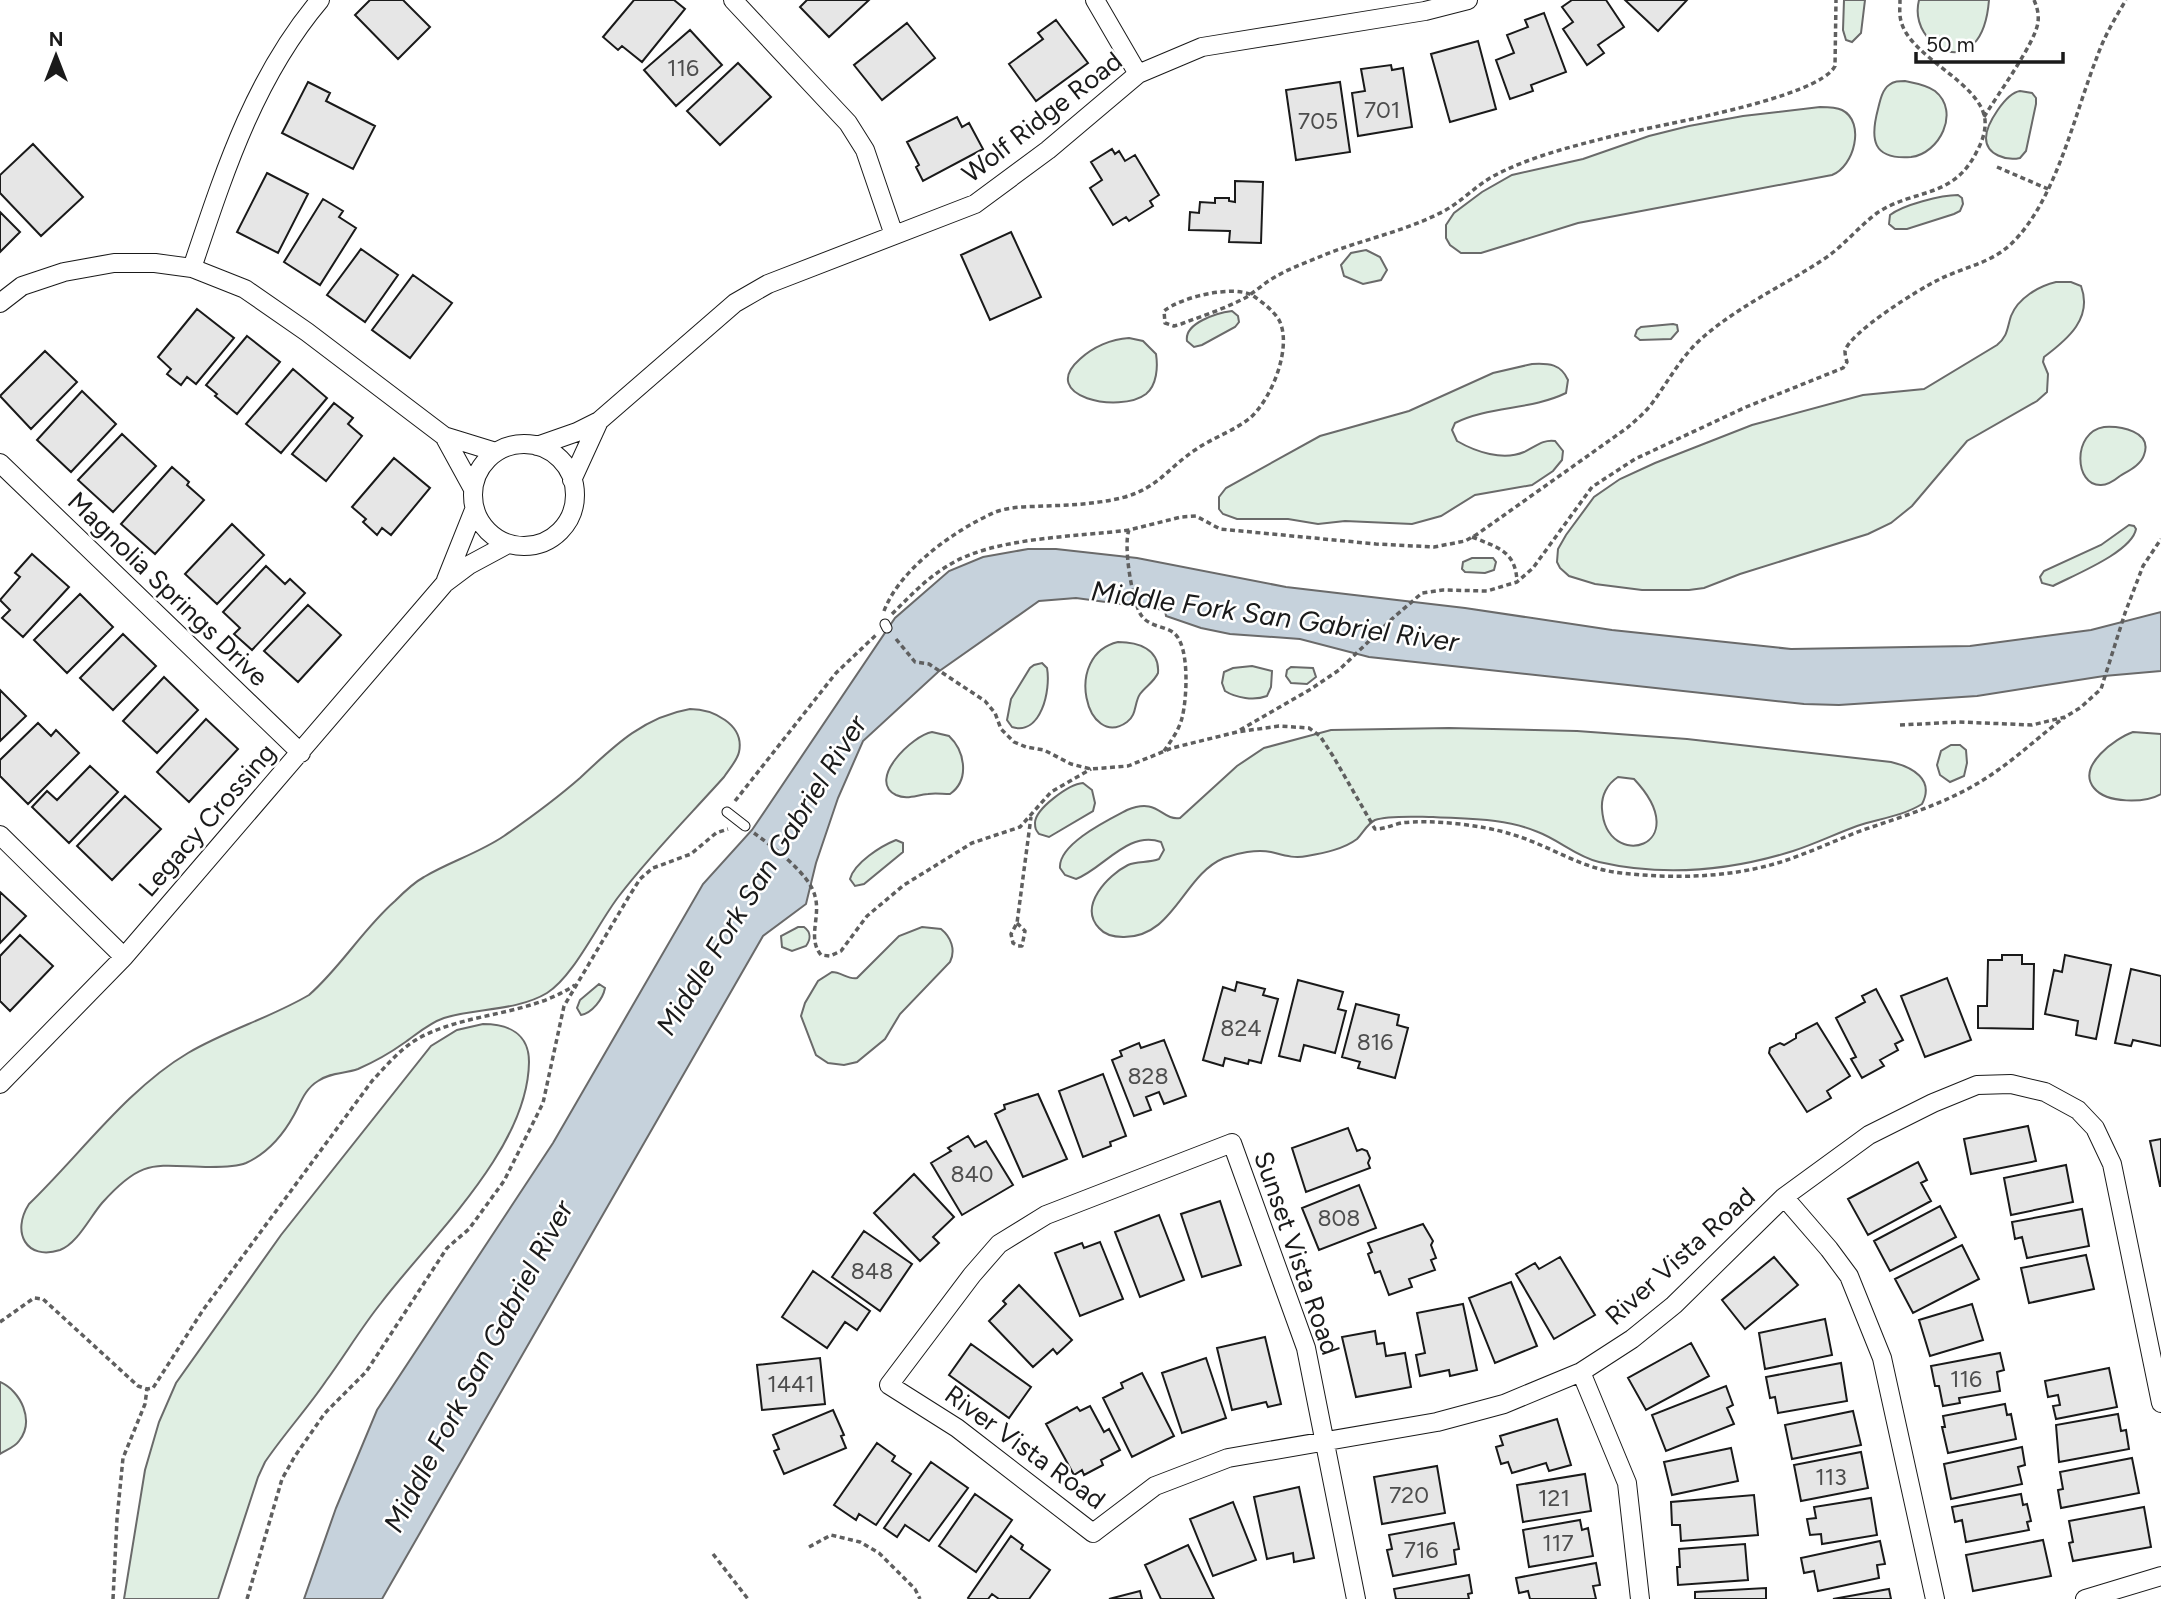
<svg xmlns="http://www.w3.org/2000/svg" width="2161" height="1599" font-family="Figtree,sans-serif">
<rect width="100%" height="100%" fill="#fff"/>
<path fill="#e0efe3" stroke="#6a6a6a" stroke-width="2" fill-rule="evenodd" d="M1844 0H1865L1861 33 1852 42 1846 40 1843 30Z
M1919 0H1989C1982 89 1907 47 1919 0Z
M1905 81C1915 83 1927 85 1935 91 1961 112 1939 154 1911 157 1872 160 1870 139 1878 109 1880 101 1882 90 1889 85 1894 81 1899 81 1905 81Z
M2020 91 2032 93 2036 98V104L2026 151 2020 158C2007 161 1986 155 1986 138 1986 124 2006 93 2020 91Z
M1820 107C1827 107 1836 107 1842 110 1866 122 1854 167 1832 175L1578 223 1481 253H1461L1450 245 1446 238V225L1454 213 1482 192 1512 175 1583 159 1649 136 1689 126 1743 116Z
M1958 195 1962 198 1963 204 1960 211 1954 214 1907 229H1895L1889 224 1890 215C1903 205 1941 195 1958 195Z
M1366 250 1380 257 1387 270 1381 280 1363 284 1344 276 1341 265 1351 253Z
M2056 282H2071L2081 286C2093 318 2068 339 2044 357L2043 362 2048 374 2047 392 2037 401 1967 441 1912 506 1891 523 1868 534 1740 574 1704 588 1689 590H1642L1595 584 1569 576 1560 568 1557 562 1558 549 1566 535 1594 497 1620 479 1655 463 1752 425 1863 395 1924 389 1997 345C2008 336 2007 328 2011 316 2018 298 2039 286 2056 282Z
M1232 311 1238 316 1239 322 1235 327 1202 345 1194 347 1187 341C1184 323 1217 313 1232 311Z
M1673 324 1677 325 1678 331 1671 339 1640 340 1635 336 1637 330 1641 327Z
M1129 338 1143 341 1156 354C1158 367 1157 385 1146 394 1120 414 1037 397 1080 359 1093 347 1111 339 1129 338Z
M1532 364C1549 363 1561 364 1568 380L1566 393C1531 410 1489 406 1455 423L1452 430 1457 441C1476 452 1503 461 1524 452 1535 447 1543 439 1555 441L1563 451 1562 460 1553 471 1532 485 1475 495 1441 516 1412 524 1345 521 1318 524 1288 519H1237L1223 514 1219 509V497L1226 488 1320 436 1409 411 1493 373Z
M2104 427C2120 426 2153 431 2144 455 2141 465 2128 471 2120 476 2115 480 2108 485 2101 485 2074 486 2072 432 2104 427Z
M2129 525 2134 526 2136 529C2132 552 2074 575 2053 586L2042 583 2040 577 2044 571 2101 545Z
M1472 558H1493L1496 562 1494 570 1485 573 1465 572 1462 569 1463 562Z
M1118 642C1138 642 1160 649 1158 673 1154 682 1146 686 1140 694 1134 703 1137 715 1127 722 1087 751 1062 655 1118 642Z
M1042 663 1047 668C1051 690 1041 736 1012 727L1007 720 1011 699 1030 668 1034 665Z
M1252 666 1272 671 1271 687 1267 696C1254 701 1236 698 1225 691L1222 683 1224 672 1233 668Z
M1291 667 1313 668 1316 677 1307 684 1291 683 1286 676 1287 670Z
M690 709C712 709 745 724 739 752 737 761 729 769 724 777 689 816 651 854 619 896 598 923 574 976 547 993 517 1011 477 1008 444 1018 429 1023 417 1034 404 1043 390 1053 374 1062 358 1069 344 1074 331 1072 318 1081 305 1089 301 1102 294 1115 283 1135 268 1153 246 1163 236 1167 221 1167 210 1167 154 1166 143 1157 102 1203 90 1217 77 1244 60 1250 26 1261 11 1232 29 1204 79 1156 127 1089 188 1053 227 1030 270 1018 309 995 341 967 363 929 395 901 403 893 413 883 424 877 449 862 479 853 504 836 530 818 556 799 580 778 613 747 643 717 690 709Z
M1449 728 1577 731 1687 739 1891 762C1912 767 1935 779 1922 804 1903 816 1878 819 1857 826 1835 834 1815 844 1793 851 1729 871 1664 877 1599 862 1577 857 1559 840 1538 832 1505 818 1468 819 1433 817 1418 817 1389 815 1375 820 1367 824 1363 833 1357 839 1344 849 1324 853 1307 856 1294 859 1283 855 1271 852 1257 849 1237 853 1224 858 1183 875 1174 938 1123 937 1114 937 1105 935 1099 928 1078 906 1108 875 1128 865 1137 861 1149 863 1159 859L1164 850 1161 842C1128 830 1103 869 1076 879L1065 875 1060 868C1058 844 1108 820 1127 810 1159 797 1161 821 1180 818L1237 766 1264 748 1331 730ZM1618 777 1634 779C1698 847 1606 873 1602 809 1601 796 1607 784 1618 777Z
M932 732 949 736C965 751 970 780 950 794 942 794 935 793 928 794 916 795 907 800 896 795 866 780 913 735 932 732Z
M2133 732 2161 734V794C2145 803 2107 804 2094 788 2076 766 2116 738 2133 732Z
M1951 745H1960L1966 750 1967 763 1964 776 1950 782 1940 775 1937 765 1941 751Z
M1083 783 1092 790 1095 803 1093 811 1049 837 1039 834C1036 830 1035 829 1035 823 1035 809 1069 784 1083 783Z
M896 840 903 843V852L864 884 855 886 850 879C854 863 881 846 896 840Z
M798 927H804C811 932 811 939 806 946L792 951 782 947 781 936Z
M922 927 941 929C951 937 956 950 950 962L900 1014 885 1039 857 1062 844 1065 828 1063 816 1055 801 1016 805 1003 818 981 832 972C841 972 849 980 857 978L899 936Z
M599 984 605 988C603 999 592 1013 581 1015L577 1008 580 1000Z
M483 1024C509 1024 529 1034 529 1062 528 1149 431 1237 381 1303 361 1328 345 1355 326 1381 307 1409 284 1434 265 1462L258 1477 218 1599H124L145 1470 159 1422 176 1383 281 1235 431 1046 457 1030Z
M0 1382C21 1391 35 1421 19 1441 15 1447 6 1450 0 1454Z"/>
<path fill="#c6d2dc" stroke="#6a6a6a" stroke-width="2" d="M1028 549H1056L1137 558 1286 587 1465 608 1612 630 1791 649 1970 646 2091 630 2161 612V671L2104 676 1977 696 1839 705 1804 704 1369 657 1300 639 1230 634 1201 628 1166 616 1165 610 1076 598 1039 601 938 672 863 741 838 798 816 863 806 904 763 936 382 1599H304L336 1508 377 1410 553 1143 703 884 752 830 895 618 949 571 983 557Z"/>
<path fill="#e6e6e6" stroke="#1a1a1a" stroke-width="2" d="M370 0H403L430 27 398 59 355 15Z
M634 0H674L685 9 642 62 622 46 618 50 603 37Z
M807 0H869L829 37 800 7Z
M1572 0H1606L1624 27 1598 45 1604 53 1587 65 1563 29 1573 22 1562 7Z
M1625 0H1687L1658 31Z
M1544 13 1566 72 1531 85 1533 91 1510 99 1496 60 1514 53 1507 35 1528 27 1525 20Z
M1056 20 1088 63 1036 101 1009 64 1043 39 1038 33Z
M907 23 935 58 882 100 854 65Z
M690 30 722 65 676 106 644 70Z
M1478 41 1496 109 1450 122 1431 54Z
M738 63 771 97 720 145 687 111Z
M1391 65 1392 70 1403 68 1412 127 1358 136 1352 93 1365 91 1361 69Z
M308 82 330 93 326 101 375 126 353 169 282 133Z
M1340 82 1350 152 1296 160 1286 90Z
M957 117 962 127 969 123 983 149 923 181 916 167 919 165 907 142Z
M33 144 83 197 41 236 0 193V175Z
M1112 149 1115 154 1119 151 1125 161 1135 155 1159 195 1150 201 1153 206 1129 221 1126 217 1113 225 1090 188 1102 180 1091 162Z
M267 173 308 194 278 253 237 232Z
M1235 181 1263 182 1261 243 1229 242 1230 231 1189 230 1190 212 1199 213 1200 202 1215 203V198H1229V201L1235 202Z
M323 199 343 211 339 217 356 228 320 285 284 262Z
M0 212 20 232 0 252Z
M1011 232 1041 297 990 320 961 255Z
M361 249 398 275 365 322 327 295Z
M413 275 452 303 410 358 372 330Z
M197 309 234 338 196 384 187 377 181 385 167 374 171 369 158 357Z
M247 336 280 362 237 414 215 396 217 394 206 385Z
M45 351 77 382 31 429 0 396Z
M293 369 327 398 281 453 246 424Z
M82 391 116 424 71 472 37 440Z
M334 403 353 418 348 424 362 436 326 481 292 454Z
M122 434 156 466 113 512 78 480Z
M394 458 430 488 391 535 382 528 377 535 363 522 366 519 352 507Z
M172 467 189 482 187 485 204 500 155 554 121 524Z
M232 524 264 555 217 604 185 574Z
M32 554 69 587 23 637 2 618 10 610 0 600 20 577 15 573Z
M266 566 285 584 290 579 305 593 252 650 234 634 240 628 223 612Z
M80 594 113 627 67 673 34 640Z
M308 605 341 635 298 682 264 651Z
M123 634 156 666 113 710 80 678Z
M164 677 198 710 157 753 123 721Z
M0 690 26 716 0 741Z
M206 719 238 749 189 802 157 772Z
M38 723 51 736 56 730 79 753 28 804 0 776V760Z
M90 766 118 792 69 843 32 807 47 791 57 800Z
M125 796 161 829 112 880 77 846Z
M0 892 26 916 0 943Z
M20 935 53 966 10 1011 0 1001V956Z
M2002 955H2022V964H2034L2033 1029 1978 1028V1006H1987L1988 960H2002Z
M2065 955 2111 965 2096 1039 2076 1035 2078 1021 2045 1014 2054 970 2062 972Z
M2131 969 2161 976V1046L2133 1040 2131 1046 2115 1043Z
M1947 978 1971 1040 1925 1057 1901 996Z
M1298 980 1343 992 1338 1009 1346 1011 1335 1053 1304 1045 1300 1061 1279 1056Z
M1237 982 1265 989 1263 995 1278 999 1261 1063 1249 1060 1248 1064 1225 1058 1223 1066 1203 1060 1223 987 1235 991Z
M1876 989 1903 1040 1895 1044 1898 1050 1880 1060 1884 1066 1862 1078 1851 1059 1856 1057 1836 1018 1865 1002 1862 996Z
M1356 1004 1399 1015 1397 1025 1408 1028 1395 1078 1358 1068 1360 1062 1342 1057Z
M1817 1023 1850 1076 1827 1091 1831 1098 1807 1112 1769 1053 1770 1048 1780 1043 1784 1045 1796 1038V1034Z
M1164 1040 1186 1096 1164 1104 1159 1092 1146 1097 1151 1110 1134 1116 1112 1060 1122 1056 1120 1051 1139 1043 1141 1048Z
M1103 1074 1126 1136 1110 1142 1111 1146 1083 1157 1059 1091Z
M1038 1094 1067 1159 1023 1177 995 1114 1005 1109 1004 1105Z
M2028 1126 2036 1161 1971 1174 1964 1139Z
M1348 1128 1357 1151 1362 1149 1367 1151 1370 1158 1368 1163 1370 1168 1306 1192 1292 1148Z
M968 1136 975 1147 986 1141 1013 1185 962 1215 931 1163 951 1151 948 1148Z
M2161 1139V1186H2160L2150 1141Z
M1918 1162 1927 1180 1921 1183 1931 1201 1868 1235 1848 1199Z
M2066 1165 2073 1202 2011 1215 2004 1178Z
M914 1174 954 1217 933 1237 939 1243 920 1261 874 1213Z
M1359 1185 1376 1228 1319 1250 1302 1208Z
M1220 1201 1241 1265 1202 1277 1181 1214Z
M1940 1206 1956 1237 1890 1271 1874 1241Z
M2082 1209 2089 1246 2027 1258 2022 1237 2015 1239 2012 1222Z
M1159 1215 1184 1280 1140 1297 1115 1232Z
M1423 1224 1433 1241 1431 1245 1436 1258 1431 1260 1435 1270 1409 1279 1412 1287 1389 1295 1380 1271 1375 1273 1368 1254 1372 1252 1368 1243Z
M864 1231 912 1264 880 1311 832 1277Z
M1100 1242 1123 1299 1080 1316 1055 1253 1082 1243 1084 1248Z
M1962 1245 1979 1279 1913 1313 1895 1279Z
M2086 1255 2094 1289 2029 1303 2021 1268Z
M1560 1257 1595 1315 1554 1339 1516 1274 1535 1263 1539 1269Z
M1774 1257 1798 1285 1745 1329 1722 1300Z
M813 1271 870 1311 857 1330 845 1322 827 1348 782 1317Z
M1511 1282 1537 1346 1495 1363 1469 1298Z
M1019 1285 1072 1340 1057 1354 1053 1349 1033 1367 989 1321 1006 1304 1003 1301Z
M1463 1304 1477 1370 1450 1376 1449 1370 1420 1376 1416 1355 1425 1353 1417 1313Z
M1972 1304 1983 1340 1930 1356 1919 1320Z
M1825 1319 1832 1355 1765 1369 1759 1333Z
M1375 1331 1377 1344 1384 1343 1386 1356 1405 1353 1411 1387 1356 1397 1342 1337Z
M1265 1337 1281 1404 1268 1407 1266 1402 1232 1410 1217 1348Z
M1691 1343 1709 1376 1646 1410 1628 1378Z
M971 1344 1031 1387 1009 1418 949 1375Z
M2000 1353 2004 1370 1997 1372 2000 1391 1959 1398 1960 1403 1943 1406 1939 1386H1935L1931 1366Z
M820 1358 825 1404 762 1410 757 1365Z
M1206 1358 1226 1418 1182 1433 1162 1373Z
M1841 1363 1847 1401 1778 1413 1775 1397 1770 1398 1766 1377Z
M2109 1368 2117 1407 2056 1419 2053 1406 2060 1405 2058 1395 2048 1397 2045 1381Z
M1142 1373 1174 1436 1132 1457 1103 1398 1123 1388 1121 1383Z
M1726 1386 1733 1405 1727 1408 1734 1424 1666 1451 1652 1415Z
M2005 1404 2007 1415 2011 1414 2016 1439 1948 1453 1942 1427H1945L1943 1416Z
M1090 1406 1104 1432 1109 1429 1120 1450 1101 1460 1103 1465 1084 1475 1082 1470 1074 1475 1046 1424 1077 1407 1080 1411Z
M833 1410 844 1435 841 1436 846 1448 784 1474 774 1451 779 1449 773 1435Z
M1853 1411 1861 1445 1792 1459 1785 1425Z
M2118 1414 2121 1431 2126 1430 2129 1449 2059 1462 2056 1425Z
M1557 1419 1571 1465 1549 1471 1546 1463 1512 1473 1508 1462 1501 1464 1496 1447 1503 1445 1500 1436Z
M877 1443 895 1456 892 1461 911 1474 876 1525 859 1514 856 1520 834 1505Z
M2022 1447 2025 1465 2018 1467 2022 1484 1951 1499 1944 1464Z
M1731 1448 1738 1481 1672 1495 1664 1462Z
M1861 1452 1868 1488 1801 1501 1794 1465Z
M2132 1458 2139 1493 2061 1508 2058 1490 2063 1489 2060 1472Z
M931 1462 968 1488 929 1541 905 1525 897 1537 884 1528Z
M1437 1466 1445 1513 1382 1524 1374 1477Z
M1585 1474 1591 1511 1523 1522 1517 1485Z
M1299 1487 1314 1558 1294 1562 1293 1553 1267 1559 1254 1497Z
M975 1494 1012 1520 976 1572 939 1546Z
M2021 1494 2023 1505 2027 1504 2031 1521 2027 1522 2029 1530 1966 1542 1962 1520 1955 1522 1952 1507Z
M1754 1495 1758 1535 1681 1541 1680 1525H1672L1671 1502Z
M1871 1498 1877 1535 1822 1544 1821 1534 1810 1535 1807 1519 1816 1518 1814 1507Z
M1233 1502 1256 1560 1213 1576 1190 1519Z
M2144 1507 2151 1547 2073 1561 2069 1543 2073 1542 2069 1521Z
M1580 1520 1582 1530 1588 1528 1593 1556 1529 1567 1523 1530Z
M1454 1523 1459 1549 1454 1550 1456 1564 1393 1576 1387 1550 1392 1549 1389 1535Z
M1011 1536 1023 1545 1021 1549 1050 1570 1029 1599H999L992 1594 988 1599H969L968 1598Z
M2043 1540 2051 1576 1973 1591 1966 1555Z
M1880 1541 1885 1564 1877 1565 1879 1578 1818 1591 1814 1571 1804 1573 1801 1558Z
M1745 1544 1748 1580 1678 1585 1677 1567H1680L1679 1549Z
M1188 1545 1214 1599H1161L1145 1565Z
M1596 1563 1600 1585 1593 1586 1596 1599H1530L1528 1591 1519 1593 1516 1578Z
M1469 1575 1472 1593 1468 1594 1469 1599H1396L1394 1589Z
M1766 1588V1599H1695V1592Z
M1889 1589 1891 1599H1833Z
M1140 1591 1142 1599H1109Z"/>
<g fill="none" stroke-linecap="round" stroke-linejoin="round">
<defs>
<path id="lane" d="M885 624 887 628
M727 812 745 826"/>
<path id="street" d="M733 0 848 123 865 150 894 235
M1095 0 1138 74
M192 268C224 173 254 78 320 0
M0 303 22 286 64 272 114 263H155L192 268 245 289 307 332 444 436 473 489
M444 436 496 452
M473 495a51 51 0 1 1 102 0a51 51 0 1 1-102 0Z
M537 446 577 432 599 421
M0 463 301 753
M572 480 599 421 735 303 768 284 975 204 1048 150 1138 74 1202 47 1425 11 1468 0
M446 580 474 510
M0 835 124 957
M0 1084 124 957 445 583 469 565 508 544
M1784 1197 1829 1249 1849 1276 1882 1358 1935 1599
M1581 1372 1627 1483 1640 1599
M1356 1599 1306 1348 1232 1143 1046 1215 999 1244 972 1275 889 1385 957 1428 1093 1533 1155 1486 1228 1458 1437 1422 1504 1404 1581 1372 1632 1339 1674 1305 1784 1197 1869 1135 1933 1103 1977 1085 2011 1084 2045 1092 2078 1110 2095 1128 2112 1164 2161 1403
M2085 1599 2161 1576"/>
</defs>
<use href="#lane" stroke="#1a1a1a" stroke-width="11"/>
<use href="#street" stroke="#1a1a1a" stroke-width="20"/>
<path stroke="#5f5f5f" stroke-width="3.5" stroke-dasharray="5 3.5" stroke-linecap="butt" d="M1984 117C1996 97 2036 42 2038 22 2039 14 2037 7 2034 0
M1997 167 2048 189
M1472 537C1497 547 1516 551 1517 582
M884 611C900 569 952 532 993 513 1009 506 1028 507 1045 506 1072 505 1098 504 1125 497 1159 487 1168 468 1195 450 1212 438 1234 431 1250 418 1271 400 1293 347 1279 320 1273 310 1262 302 1252 295 1232 285 1181 297 1164 311L1165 323 1174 326 1181 324C1202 316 1224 309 1245 298 1255 292 1264 283 1275 277 1290 268 1308 262 1324 255 1361 240 1402 232 1438 214 1458 205 1472 189 1490 178 1529 156 1578 145 1621 134 1660 125 1819 98 1835 66L1836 0
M892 614C910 596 927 578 949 565 994 537 1076 537 1129 530
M896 639 915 662 929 664 985 701 995 713 1001 729 1014 742 1026 747 1044 750 1071 764 1091 769 1128 766 1172 748 1237 732 1279 726 1309 728 1320 736 1333 756 1375 829C1385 829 1392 825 1401 823 1431 819 1482 825 1511 834 1549 845 1581 869 1621 873 1675 879 1731 878 1784 861 1811 852 1836 840 1863 830 1910 814 1957 800 1998 770 2021 754 2042 734 2065 717
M1900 725 1959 722 2032 725 2065 717 2080 708 2101 689 2125 613 2143 566 2161 539
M1240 730 1311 689 1339 670 1393 618 1422 593 1443 590 1487 591 1517 582 1533 568 1592 487 1635 459 1746 407 1843 368 1847 362C1846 359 1845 355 1845 351 1849 333 1919 289 1938 280 1961 268 1989 264 2010 245 2056 202 2074 115 2097 57 2104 37 2115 18 2126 0
M1164 751C1171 741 1179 730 1182 718 1187 699 1190 646 1174 633 1165 626 1149 627 1141 615 1132 601 1123 545 1129 530L1181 517 1196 516 1220 529 1376 544 1434 547 1465 541 1476 535 1627 428C1636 420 1646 412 1653 402 1669 380 1681 357 1701 339 1737 307 1781 287 1821 261 1842 248 1857 228 1877 213 1914 188 1953 200 1977 151 1982 142 1986 131 1985 120 1981 82 1910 58 1901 21 1899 14 1900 7 1900 0
M735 801 836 673 877 634
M754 833C773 847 809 873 815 896 821 917 807 938 821 955L830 956 841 951 867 916 904 885 972 843 1020 827 1051 792 1091 769
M1017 923 1025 931 1022 946H1018L1013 943 1011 934 1017 923 1031 817
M0 1322 34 1298 43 1299 138 1386 147 1389 153 1388 203 1310 372 1081C388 1064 403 1045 425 1035 473 1012 530 1015 575 985
M809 1547 831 1535 860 1542 879 1553 915 1589 920 1599
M713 1554 748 1599
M113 1599 117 1519 123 1458 145 1404 147 1389
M247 1599 282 1479 295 1456 325 1413 366 1372 447 1248 469 1229 504 1181 543 1103 564 1006 628 898 640 879 653 868 691 854 716 833 728 829"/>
<use href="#lane" stroke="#fff" stroke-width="9"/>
<use href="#street" stroke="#fff" stroke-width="18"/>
</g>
<g text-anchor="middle" stroke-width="5" stroke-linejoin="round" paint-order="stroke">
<g font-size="23" fill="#4d4d4d">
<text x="683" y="76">116</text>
<text x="1382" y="118">701</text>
<text x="1318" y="129">705</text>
<text x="1241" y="1036">824</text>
<text x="1375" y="1050">816</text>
<text x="1148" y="1084">828</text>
<text x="972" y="1182">840</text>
<text x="1339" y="1226">808</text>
<text x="872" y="1279">848</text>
<text x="1966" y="1387">116</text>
<text x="791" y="1392">1441</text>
<text x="1831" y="1485">113</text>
<text x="1409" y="1503">720</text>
<text x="1554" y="1506">121</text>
<text x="1558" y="1551">117</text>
<text x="1421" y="1558">716</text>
</g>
<g font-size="26" fill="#1a1a1a" stroke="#fff">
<text transform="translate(1042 117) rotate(-38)" y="9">Wolf Ridge Road</text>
<text transform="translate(168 589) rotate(44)" y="9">Magnolia Springs Drive</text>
<text transform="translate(207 820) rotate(-49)" y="9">Legacy Crossing</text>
<text transform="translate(1297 1253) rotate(71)" y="9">Sunset Vista Road</text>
<text transform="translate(1680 1256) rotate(-42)" y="9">River Vista Road</text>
<text transform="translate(1025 1447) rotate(36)" y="9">River Vista Road</text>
</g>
<g font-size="28" font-style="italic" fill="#1a1a1a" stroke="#fff">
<text transform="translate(1275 616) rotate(8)" y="10">Middle Fork San Gabriel River</text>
<text transform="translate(761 875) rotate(-58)" y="10">Middle Fork San Gabriel River</text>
<text transform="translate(478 1366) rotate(-62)" y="10">Middle Fork San Gabriel River</text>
</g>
</g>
<g transform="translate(56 56)" stroke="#ffffff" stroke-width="5" paint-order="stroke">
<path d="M0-5L12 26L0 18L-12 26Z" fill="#1a1a1a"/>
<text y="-10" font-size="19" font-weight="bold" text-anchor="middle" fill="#1a1a1a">N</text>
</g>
<path d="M1916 52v10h147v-10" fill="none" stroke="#1a1a1a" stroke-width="3.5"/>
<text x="1926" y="52" font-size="21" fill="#1a1a1a" stroke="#ffffff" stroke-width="5" paint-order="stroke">50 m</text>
</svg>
